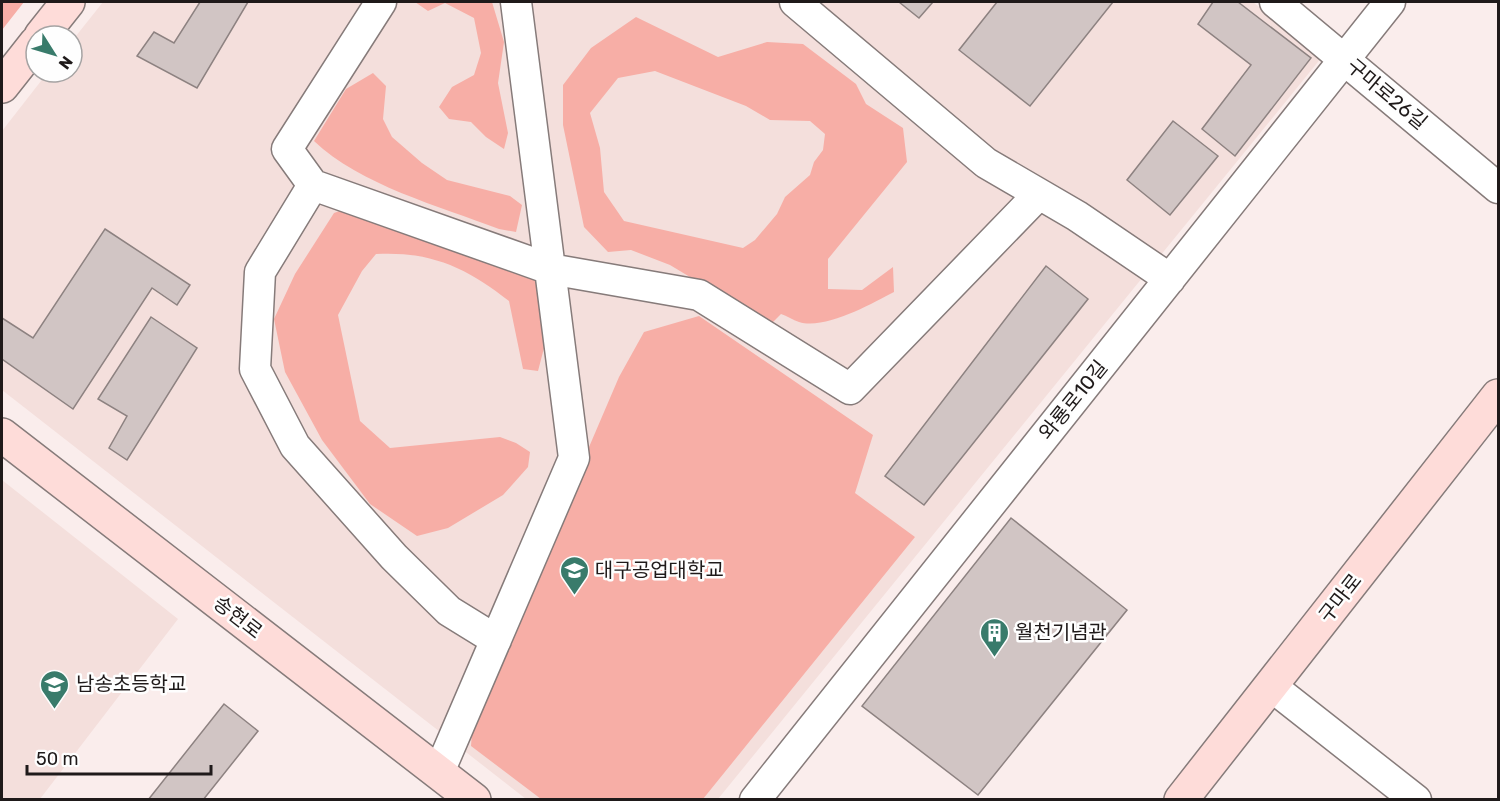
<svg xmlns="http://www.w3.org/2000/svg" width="1500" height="801" font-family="Rubik,'Noto Sans KR',sans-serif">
<rect width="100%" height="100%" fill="#faedec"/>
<path fill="#f4dfdc" d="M103 2H1253L1322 57 718 799H526L2 390V131L48 72H72V41Z
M2 480 178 619 40 799H2Z"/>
<path fill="#f7aea6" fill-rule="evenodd" d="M2 2H24L2 30Z
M415 2H492L504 42 498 83 508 133 504 149 486 137 471 122 449 119 439 107 452 87 474 75 481 53 474 18 445 3 428 11Z
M636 17 718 57 767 42 803 44 856 84 866 104 903 128 907 162 828 259V289L862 290 893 267 894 292C871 304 825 330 799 322 793 320 787 316 781 314L770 325 670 265 631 250 608 252 584 227 563 125V85L591 48ZM655 71 746 106 770 120 810 121 825 134 823 150 814 162 810 175 785 197 777 214 755 240 743 248 624 221 604 192 600 148 590 113 618 78Z
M373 73 386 86 383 119 392 137 422 163 447 180 510 196 522 205 516 232 499 229C439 206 360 185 314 141L346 89Z
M345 209 538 281 550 325 538 371 523 369 509 301C467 268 431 251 376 254L362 271 338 315 360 421 390 448 500 437 516 443 530 452 528 467 503 495 448 528 417 536 370 504 322 440 285 372 274 319 295 274 334 213Z
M699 316 873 435 855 493 915 537 703 799H541L471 746 473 718 619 377 644 332Z"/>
<path fill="#d1c5c4" stroke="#8d8281" stroke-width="1.5" d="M200 2H248L197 88 137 56 154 32 174 43Z
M899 2H933L919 18Z
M997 2H1113L1030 106 959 50Z
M1213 2H1238L1311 58 1235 156 1202 129 1251 65 1198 24Z
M1173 121 1218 156 1170 215 1127 180Z
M105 229 190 285 177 305 152 288 73 409 2 359V318L33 338Z
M1046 266 1088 299 924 505 885 476Z
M151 317 197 348 127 460 109 448 127 416 98 399Z
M1011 518 1127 610 978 795 862 706Z
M224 704 258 731 203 800H148Z"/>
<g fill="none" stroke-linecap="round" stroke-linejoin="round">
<defs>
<path id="minor" d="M381 2 287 149 313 185 260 272 255 369 295 446 394 557 449 611 496 640
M795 2 986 163 1077 216 1170 279
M1275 2 1498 188
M313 185 550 269 699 295 850 389 1039 194
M1271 686 1416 800
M439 772 574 458 516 2
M755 800 1390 2"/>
<path id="secondary" d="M41 36 68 2
M2 86 36 43
M2 435 474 800
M1181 800 1498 396"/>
</defs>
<use href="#minor" stroke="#867b7a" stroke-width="33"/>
<use href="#secondary" stroke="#867b7a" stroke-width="36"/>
<use href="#minor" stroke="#fff" stroke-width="30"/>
<use href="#secondary" stroke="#fedcd9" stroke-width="33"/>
</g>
<defs>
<symbol id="university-pin" viewBox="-11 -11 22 30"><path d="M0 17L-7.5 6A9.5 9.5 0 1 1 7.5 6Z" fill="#397b6b" stroke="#fefefe"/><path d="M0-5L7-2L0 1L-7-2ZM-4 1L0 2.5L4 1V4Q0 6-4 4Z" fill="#fff"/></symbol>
<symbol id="building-pin" viewBox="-11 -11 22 30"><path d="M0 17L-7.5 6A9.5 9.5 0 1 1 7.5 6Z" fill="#397b6b" stroke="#fefefe"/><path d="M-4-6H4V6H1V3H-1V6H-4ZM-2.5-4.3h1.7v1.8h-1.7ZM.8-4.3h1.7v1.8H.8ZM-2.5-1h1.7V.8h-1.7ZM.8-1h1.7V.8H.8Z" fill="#fff"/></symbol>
<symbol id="school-pin" viewBox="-11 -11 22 30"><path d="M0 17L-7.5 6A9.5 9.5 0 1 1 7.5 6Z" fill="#397b6b" stroke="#fefefe"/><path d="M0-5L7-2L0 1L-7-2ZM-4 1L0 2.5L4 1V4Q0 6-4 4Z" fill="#fff"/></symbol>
</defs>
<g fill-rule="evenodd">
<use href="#university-pin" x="558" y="554" width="33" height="45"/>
<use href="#building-pin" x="978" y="616" width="33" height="45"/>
<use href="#school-pin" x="38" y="668" width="33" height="45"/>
</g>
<g text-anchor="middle" stroke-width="5" stroke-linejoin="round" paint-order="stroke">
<g font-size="20" fill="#1f1a1a" stroke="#fefefe">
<text transform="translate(1387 94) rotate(40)" y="7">구마로26길</text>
<text transform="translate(1073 400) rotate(-51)" y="7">와룡로10길</text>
<text transform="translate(1340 598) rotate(-52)" y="7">구마로</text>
<text transform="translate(238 617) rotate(38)" y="7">송현로</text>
</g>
<g font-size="20" fill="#1f1a1a" stroke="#fefefe" text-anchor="start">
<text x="595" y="577">대구공업대학교</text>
<text x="1015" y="639">월천기념관</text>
<text x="76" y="691">남송초등학교</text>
</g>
</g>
<rect width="1500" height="801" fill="none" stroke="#1f1a1a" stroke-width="6"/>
<g transform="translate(54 54) rotate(127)"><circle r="28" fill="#fefefe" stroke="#a5a3a3" stroke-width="1.5"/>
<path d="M0-4.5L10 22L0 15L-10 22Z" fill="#397b6b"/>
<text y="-9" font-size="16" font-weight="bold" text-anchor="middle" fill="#1f1a1a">N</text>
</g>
<path d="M27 765v9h184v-9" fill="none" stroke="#1f1a1a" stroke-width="3"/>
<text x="36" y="765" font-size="18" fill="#1f1a1a" stroke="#fefefe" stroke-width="4.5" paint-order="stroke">50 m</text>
</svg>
